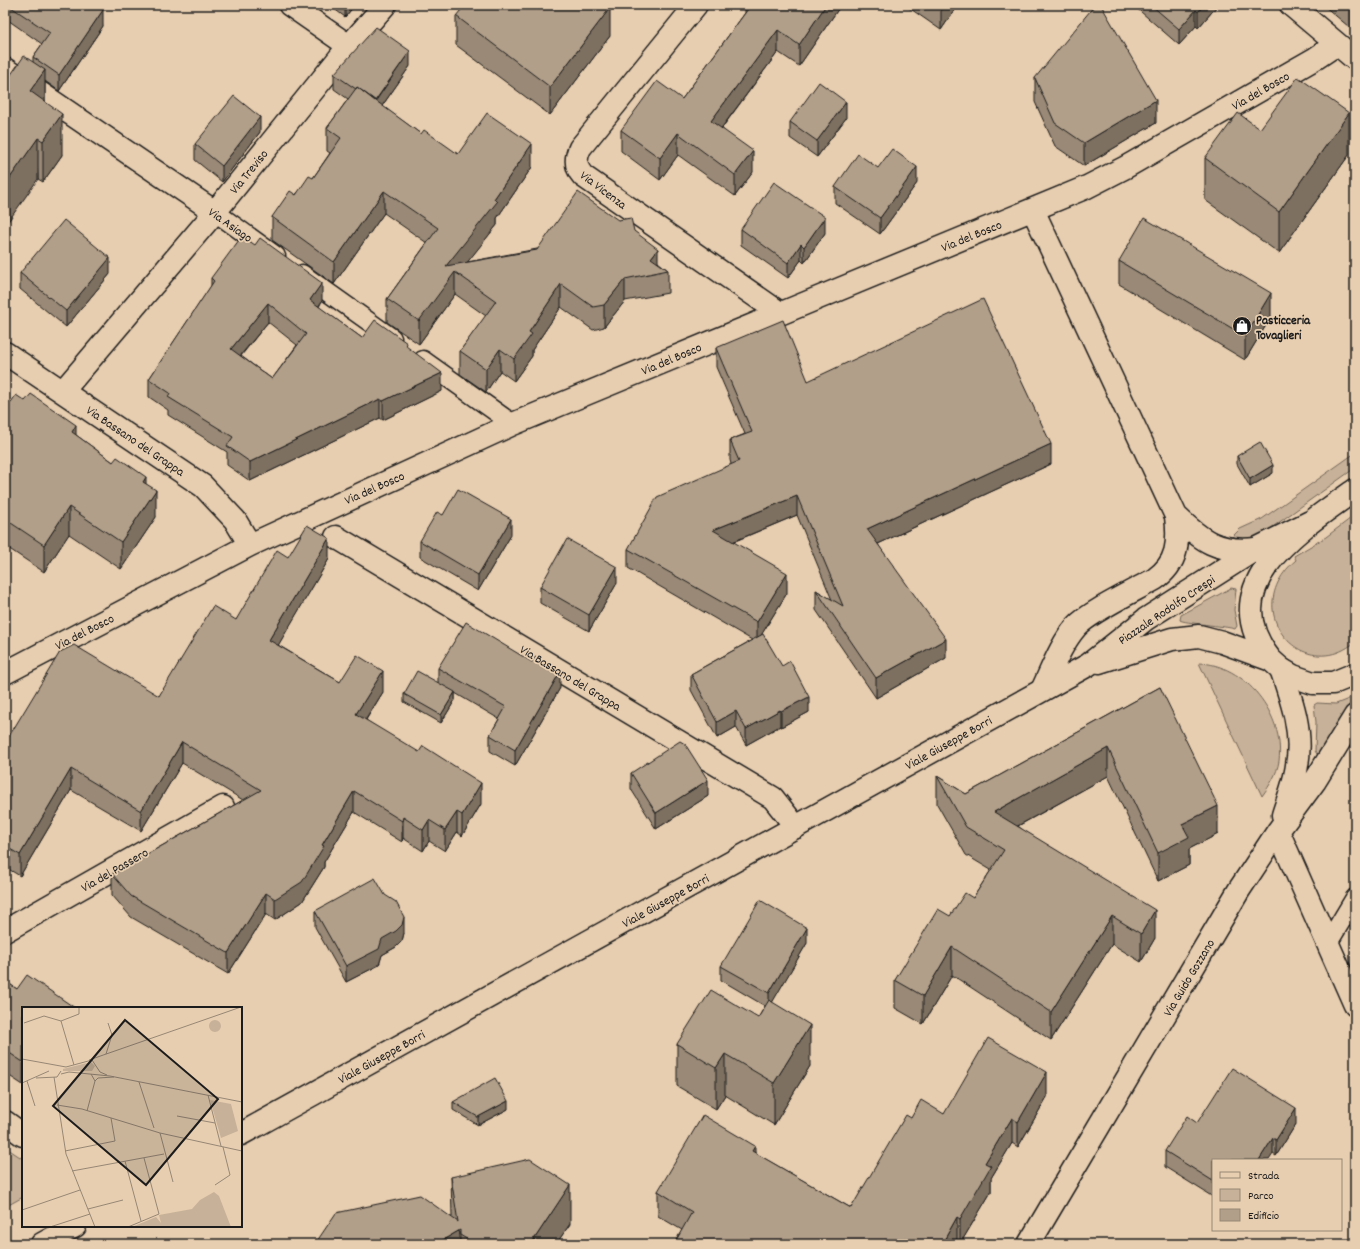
<svg xmlns="http://www.w3.org/2000/svg" width="1360" height="1249" font-family="Dekko,sans-serif">
<rect width="100%" height="100%" fill="#e8ceb0"/>
<filter id="ink" filterUnits="userSpaceOnUse"><feTurbulence type="fractalNoise" baseFrequency=".025" numOctaves="2"/><feDisplacementMap in="SourceGraphic" scale="8" xChannelSelector="R" yChannelSelector="G"/><feConvolveMatrix kernelMatrix="1 2 1 2 8 2 1 2 1" color-interpolation-filters="sRGB"/></filter>
<g filter="url(#ink)">
<path fill="#c7b198" stroke="#72665a" d="M1355 453V468L1260 536 1243 541 1229 540 1240 529 1262 519Z
M1355 515V642C1303 686 1237 610 1296 560L1294 556 1326 537Z
M1231 588 1236 589 1234 610 1237 626 1235 629C1226 626 1183 623 1180 620L1181 615Z
M1199 663C1245 664 1285 715 1279 761 1277 774 1270 785 1262 796Z
M1351 698 1353 702 1323 751 1317 754 1315 751 1316 722 1314 705 1317 703 1336 704Z
M5 1147 23 1159V1197L5 1207Z"/>
<g fill="none" stroke-linecap="round" stroke-linejoin="round">
<defs>
<path id="service" d="M215 212 276 256
M302 274 392 338
M423 360 513 424
M1328 943 1355 898"/>
<path id="minor" d="M290 5 349 46
M696 5 580 148C575 159 575 167 583 176L780 313
M1291 5 1355 59
M5 69 215 212
M1033 210 1176 516C1179 542 1178 563 1155 579 1136 590 1089 612 1076 627 1061 644 1052 669 1042 690
M5 353 203 486 235 520 250 545
M63 391 215 212 349 46 385 5
M1176 516C1202 541 1218 553 1256 549
M336 537 773 798 796 827
M1281 669C1292 701 1303 732 1297 765 1295 782 1288 799 1283 815
M5 673 250 545 513 424 1087 187 1126 167 1316 58 1337 44
M1278 831 1355 1005
M5 931 223 807
M5 1122 23 1135
M1029 1244 1239 890 1278 831 1315 781 1355 716"/>
<path id="secondary" d="M1271 660C1211 585 1300 529 1355 490
M1099 662 1172 639 1199 636 1222 642 1271 660 1281 669 1293 676 1313 683H1333L1355 674
M241 1134 1088 665 1146 619 1256 549 1310 522
M42 1244 75 1226"/>
</defs>
<use href="#service" stroke="#1c1c1c" stroke-width="21"/>
<use href="#minor" stroke="#1c1c1c" stroke-width="25"/>
<use href="#secondary" stroke="#1c1c1c" stroke-width="25"/>
<use href="#service" stroke="#e8ceb0" stroke-width="18"/>
<use href="#minor" stroke="#e8ceb0" stroke-width="22"/>
<use href="#secondary" stroke="#e8ceb0" stroke-width="22"/>
</g>
<path fill="#998976" stroke="#1c1c1c" fill-rule="evenodd" d="M5 5H97L103 26 59 91 45 81V101L62 155 43 182 38 179 33 62V57L42 44 5 18Z
M329 5H355L345 17Z
M841 5 799 66 778 52 722 128 753 172 735 196 678 155 660 180 621 151V130L682 99 745 13V7Z
M905 5H958L941 30Z
M1133 5H1218L1198 28 1196 26 1179 45Z
M1323 5H1355V32Z
M456 16 610 36 550 115 456 45Z
M410 66 382 106 421 134 458 154 532 167 497 218V225L467 262 634 231 658 262 668 270V293L625 301 604 327 593 330 561 307 532 350V356L514 381 500 371 486 392 460 374V351L486 316 455 294 419 344 387 322V299L427 243 384 213 334 284 272 240V217L313 178 330 153 327 151V128L348 99 334 89V74Z
M1035 78 1156 123 1084 166 1055 146 1035 102Z
M846 118 817 157 790 138V122Z
M1260 129 1349 155 1279 253 1205 200V158Z
M260 132 222 182 195 160V144Z
M878 168 917 183 880 234 835 203V187Z
M741 229 825 233 804 263 801 260 788 278 741 245Z
M1119 261 1271 317 1245 360 1119 284Z
M20 273 110 274 66 327 20 289Z
M211 278 322 301 319 307 362 338 407 348 442 391 383 420 380 418 250 481 227 465V452L168 415V410L149 397V379L211 286ZM268 322 297 345 272 379 241 356Z
M716 348 808 381 1051 464 878 544 946 658 876 698 816 610V590L832 600 797 515 733 542 787 593 761 635 809 712 781 727 780 726 746 745 736 727 717 738 691 690V674L752 640 628 568V549L731 464 730 460V440L745 434 716 367Z
M5 411 76 435 113 462 146 484 156 517 121 569 69 534 44 572 5 546Z
M1237 456 1273 473 1250 487 1237 464Z
M443 515 511 535 478 591 420 557V541Z
M288 557 329 559 278 645 340 682 383 692 366 720 481 804 462 836 457 832 445 851 429 841 423 851 403 838 402 842 354 812 324 862V867L302 902 275 920 266 914 228 974 131 917 112 895V874L243 800 182 763 141 831 71 790 20 876 5 867V743L159 696 236 620Z
M617 583 589 631 540 603V587Z
M438 668 560 688 515 766 490 751V735L499 719 455 693V700L441 723 404 702V694L438 683Z
M1160 687 1218 834 1189 849V865L1158 881 1108 776 1018 826 1155 938 1141 962 1112 944 1051 1040 952 975 923 1024 895 1008V980L950 916 973 898 991 870 966 855 937 804V776L966 794Z
M631 773 708 796 656 829 631 789Z
M315 911 404 933 402 941 396 947 382 955 379 965 346 982 315 927Z
M807 943 772 1002 810 1066 774 1125 725 1095 716 1109 677 1086V1044L758 1018 765 1006 721 980V966Z
M5 981 17 989 23 1008V1085L5 1073Z
M1047 1097 1018 1147 1012 1143 991 1178V1192L960 1244 957 1243 956 1244H674L682 1230 658 1216V1191L755 1153 851 1208 911 1118 944 1114Z
M453 1102 508 1109 478 1125 453 1110Z
M1197 1123 1296 1124 1276 1156 1273 1154 1213 1160V1197L1165 1167V1151Z
M451 1177 570 1224 556 1244H315L452 1217Z"/>
<path fill="#7d6f60" stroke="#1c1c1c" d="M345 5H355L345 17Z
M826 5H841L799 66V45Z
M944 5H958L941 30V8Z
M1204 5H1218L1198 28V12Z
M610 8V36L550 115V87Z
M103 10V26L59 91V75Z
M1196 10V26L1179 45V29Z
M778 30V52L711 142V121Z
M410 51V66L375 116V102Z
M45 70V111L30 91Z
M1156 100V123L1084 166V143Z
M846 102V118L817 157V141Z
M1349 113V155L1279 253V212Z
M62 114V155L43 182V141Z
M260 117V132L222 182V166Z
M678 133V155L660 180V158Z
M38 138V179L5 226V185Z
M532 144V167L497 218V225L458 274 455 272V294L419 344V321L446 266 494 199Z
M753 151V172L735 196V175Z
M917 167V183L880 234V218Z
M384 191V213L334 284V262Z
M825 217V233L804 263V247Z
M801 244V260L788 278V263Z
M658 249V272L651 258Z
M110 258V274L66 327V311Z
M625 279V301L604 327V305Z
M322 283V301L310 319V300Z
M561 284V307L532 350V356L514 381V359L529 332Z
M1271 293V317L1245 360V336Z
M268 303V322L231 367V349Z
M500 349V371L486 392V369Z
M442 373V391L383 420V401Z
M380 399V418L250 481V462Z
M76 425V452L72 432Z
M1051 444V464L867 549V529Z
M1273 465V473L1250 487V479Z
M146 477V504L143 482Z
M156 490V517L121 569V542Z
M797 496V515L713 550V530Z
M69 507V534L44 572V545Z
M511 519V535L478 591V575Z
M329 538V559L269 661V640Z
M617 567V583L589 631V615Z
M787 573V593L757 642V622Z
M946 639V658L876 698V678Z
M383 671V692L356 735V714Z
M560 672V688L515 766V750Z
M455 692V700L441 723V715Z
M809 697V712L781 727V711Z
M780 710V726L746 745V729Z
M736 711V727L717 738V722Z
M182 742V763L141 831V811Z
M1108 748V776L994 839V812Z
M71 769V790L20 876V855Z
M708 780V796L656 829V813Z
M481 783V804L462 836V815Z
M354 791V812L324 862V867L302 902 275 920V899L322 845Z
M1218 806V834L1189 849V865L1158 881V853L1182 824Z
M457 812V832L445 851V830Z
M403 817V838L402 842V821Z
M429 820V841L423 851V830Z
M266 893V914L228 974V953Z
M1155 910V938L1141 962V934Z
M1112 916V944L1051 1040V1012Z
M404 917V933L402 941 396 947 382 955 379 965 346 982V966Z
M807 928V943L769 1008V993Z
M952 947V975L923 1024V996Z
M810 1025V1066L774 1125V1083Z
M725 1054V1095L716 1109V1068Z
M1047 1072V1097L1018 1147V1122Z
M508 1101V1109L478 1125V1117Z
M1296 1108V1124L1276 1156V1140Z
M1012 1118V1143L991 1178V1192L960 1244V1219L985 1163Z
M1273 1138V1154L1269 1160H1259Z
M755 1146V1171L752 1151Z
M570 1185V1224L556 1244H531Z
M957 1217V1243L956 1244H942Z
M460 1230V1244H436Z"/>
<path fill="#b29f89" stroke="#1c1c1c" fill-rule="evenodd" d="M8 5H97L103 10 59 75 33 57 50 33Z
M465 5H606L610 8 550 87 456 16Z
M746 5H826L799 45 778 30 711 121 753 151 735 175 678 133 660 158 621 130 657 81 682 99 748 9 745 7Z
M937 5H944L941 8Z
M1095 5H1101L1156 100 1084 143 1055 123 1035 78Z
M1151 5H1204L1198 12 1196 10 1179 29Z
M1347 5H1355V12Z
M376 27 410 51 375 101 357 87 356 89 334 74Z
M24 56 45 70 30 91 62 114 43 141 38 138 5 185V83Z
M1298 77 1349 113 1279 212 1205 158 1238 113 1260 129Z
M819 82 846 102 817 141 790 122Z
M357 87 421 134 424 130 458 154 487 113 532 144 494 199 497 202 446 266 537 250 578 192 618 220 631 218 634 231 658 249 651 258 668 270 625 279 604 305 593 307 561 284 529 332 532 334 514 359 500 349 486 369 460 351 496 301 455 272 419 321 387 299 438 228 384 191 334 262 272 217 290 191 296 195 309 176 313 178 341 138 327 128Z
M234 96 260 117 222 166 195 144Z
M892 149 917 167 880 218 835 187 858 154 878 168Z
M774 182 825 217 804 247 801 244 788 263 741 229Z
M1144 218 1271 293 1245 336 1119 261Z
M64 220 110 258 66 311 20 273Z
M242 236 255 245 260 238 322 283 310 300 362 338 375 320 407 343 406 346 442 373 383 401 380 399 250 462 227 446 233 437 168 397 170 393 149 379 214 281 211 278ZM268 303 306 334 272 379 231 349Z
M983 299 1051 444 867 529 946 639 876 678 816 590 843 606 797 496 713 530 787 573 757 622 628 549 657 497 739 461 730 440 752 432 716 348 783 320 808 381Z
M31 394 76 425 72 432 113 462 117 457 146 477 143 482 156 490 121 542 69 507 44 545 5 519V411L16 395 25 401Z
M1260 442 1273 465 1250 479 1237 456Z
M458 489 511 519 478 575 420 541 437 512 443 515Z
M307 525 329 538 269 640 340 682 357 655 383 671 356 714 419 752 423 746 481 783 462 815 457 812 445 830 429 820 423 830 403 817 402 821 354 791 322 845 324 846 302 882 275 899 266 893 228 953 131 896 112 874 261 790 182 742 141 811 71 769 20 855 5 846V743L60 652 74 645 159 696 213 606 236 620 277 550 288 557Z
M567 539 617 567 589 615 540 587Z
M466 622 532 662 535 657 560 672 515 750 490 735 506 707 438 668Z
M763 634 782 666 790 661 809 697 781 711 780 710 746 729 736 711 717 722 691 674Z
M417 671 455 692 441 715 404 694Z
M1160 687 1218 806 1182 824 1189 837 1158 853 1108 748 994 812 1155 910 1141 934 1112 916 1051 1012 952 947 923 996 895 980 938 909 950 916 965 893 973 898 1004 850 966 827 937 776 966 794Z
M680 741 685 744 708 780 656 813 631 773Z
M375 878 385 895 396 902 404 917 402 925 396 931 382 939 379 949 346 966 315 911Z
M760 900 807 928 769 993 721 966Z
M27 975 75 1008H23V1062L5 1050V981L17 989Z
M711 990 758 1018 769 1000 810 1025 774 1083 725 1054 716 1068 677 1044Z
M988 1038 1047 1072 1018 1122 1012 1118 985 1163 991 1166 960 1219 957 1217 942 1244H674L692 1212 658 1191 703 1115 755 1146 752 1151 851 1208 906 1115 911 1118 921 1100 944 1114Z
M1232 1068 1296 1108 1276 1140 1273 1138 1259 1160H1213V1181L1165 1151 1187 1116 1197 1123Z
M495 1078 508 1101 478 1117 453 1102Z
M530 1159 570 1185 531 1244H475L460 1235V1230L436 1244H315L336 1213 420 1195 458 1222 451 1177Z"/>
</g>
<defs>
<symbol id="shop-disc" viewBox="-11 -11 22 22"><circle r="9.5" fill="#1c1c1c" stroke="#e8ceb0"/><path d="M-5-2.5h2.3a2.7 3.5 0 0 1 5.4 0H5L5.5 6h-11ZM-1.5-2.5h3a1.5 2.3 0 0 0-3 0Z" fill="#fff"/></symbol>
</defs>
<g fill-rule="evenodd">
<use href="#shop-disc" x="1231" y="315" width="22" height="22"/>
</g>
<g text-anchor="middle" stroke-width="3.5" stroke-linejoin="round" paint-order="stroke">
<g font-size="13" fill="#1c1c1c" stroke="#e8ceb0">
<text transform="translate(1260 90) rotate(-30)" y="5">Via del Bosco</text>
<text transform="translate(248 171) rotate(-51)" y="5">Via Treviso</text>
<text transform="translate(604 189) rotate(37)" y="5">Via Vicenza</text>
<text transform="translate(231 224) rotate(35)" y="5">Via Asiago</text>
<text transform="translate(971 235) rotate(-22)" y="5">Via del Bosco</text>
<text transform="translate(671 358) rotate(-23)" y="5">Via del Bosco</text>
<text transform="translate(136 440) rotate(34)" y="5">Via Bassano del Grappa</text>
<text transform="translate(374 487) rotate(-24)" y="5">Via del Bosco</text>
<text transform="translate(1166 609) rotate(-34)" y="5">Piazzale Rodolfo Crespi</text>
<text transform="translate(84 631) rotate(-27)" y="5">Via del Bosco</text>
<text transform="translate(571 677) rotate(31)" y="5">Via Bassano del Grappa</text>
<text transform="translate(948 742) rotate(-29)" y="5">Viale Giuseppe Borri</text>
<text transform="translate(114 869) rotate(-30)" y="5">Via del Passero</text>
<text transform="translate(665 900) rotate(-29)" y="5">Viale Giuseppe Borri</text>
<text transform="translate(1188 977) rotate(-59)" y="5">Via Guido Gozzano</text>
<text transform="translate(381 1056) rotate(-29)" y="5">Viale Giuseppe Borri</text>
</g>
<g font-size="13" font-weight="bold" fill="#1c1c1c" stroke="#e8ceb0" text-anchor="start">
<text x="1256" y="324">Pasticceria<tspan x="1256" dy="15">Tovaglieri</tspan></text>
</g>
</g>
<g transform="translate(22 1007)">
<rect width="220" height="220" fill="#e8ceb0"/>
<path d="M187 19a6 6 0 1 1 12 0a6 6 0 1 1-12 0ZM69 55 73 59 70 64H41V62ZM188 93 209 97 216 124 199 131ZM192 185 197 189 209 220H110L134 210 139 216 137 208 170 202 178 193Z" fill="#c7b198"/>
<path fill="none" stroke="#968775" stroke-width="1" d="M39 14 52 58M2 16 22 9 39 14 57 7V0M84 47 90 28 86 16M0 52 44 60 70 53 78 65 85 68M67 53 219 0M39 67 47 65 88 69 220 95M32 70 44 147 73 220M14 71 35 70 39 64M5 74 13 99M73 74 76 71 92 70M117 75 132 121M0 76 27 64M186 88 199 139M35 98 60 102 138 126 220 144M65 104 73 74 69 67M155 109 193 116M138 126 151 175M43 144 93 134 89 111M103 154 119 214M50 164 142 147M193 178 208 168 201 140M66 202 101 193M0 203 58 183M28 220 68 207M106 220 137 207 122 151"/>
<path fill="#1c1c1c" fill-opacity="0.15" stroke="#1c1c1c" stroke-width="2" d="M103 13 196 92 124 178 31 99Z"/>
<rect width="220" height="220" fill="none" stroke="#1c1c1c" stroke-width="2"/>
</g>
<rect width="1360" height="1249" fill="none" stroke="#e8ceb0" stroke-width="20"/>
<rect x="10" y="10" width="1340" height="1229" fill="none" stroke="#1c1c1c" stroke-width="1.5" filter="url(#ink)"/>
<rect x="1212" y="1159" width="130" height="72" fill="#e8ceb0" stroke="#968775"/>
<rect x="1220" y="1172" width="20" height="6" fill="#e8ceb0" stroke="#968775"/>
<text x="1248" y="1179" font-size="12" fill="#1c1c1c">Strada</text>
<rect x="1220" y="1189" width="20" height="12" fill="#c7b198" stroke="#968775"/>
<text x="1248" y="1199" font-size="12" fill="#1c1c1c">Parco</text>
<rect x="1220" y="1209" width="20" height="12" fill="#b29f89" stroke="#968775"/>
<text x="1248" y="1219" font-size="12" fill="#1c1c1c">Edificio</text>
</svg>
